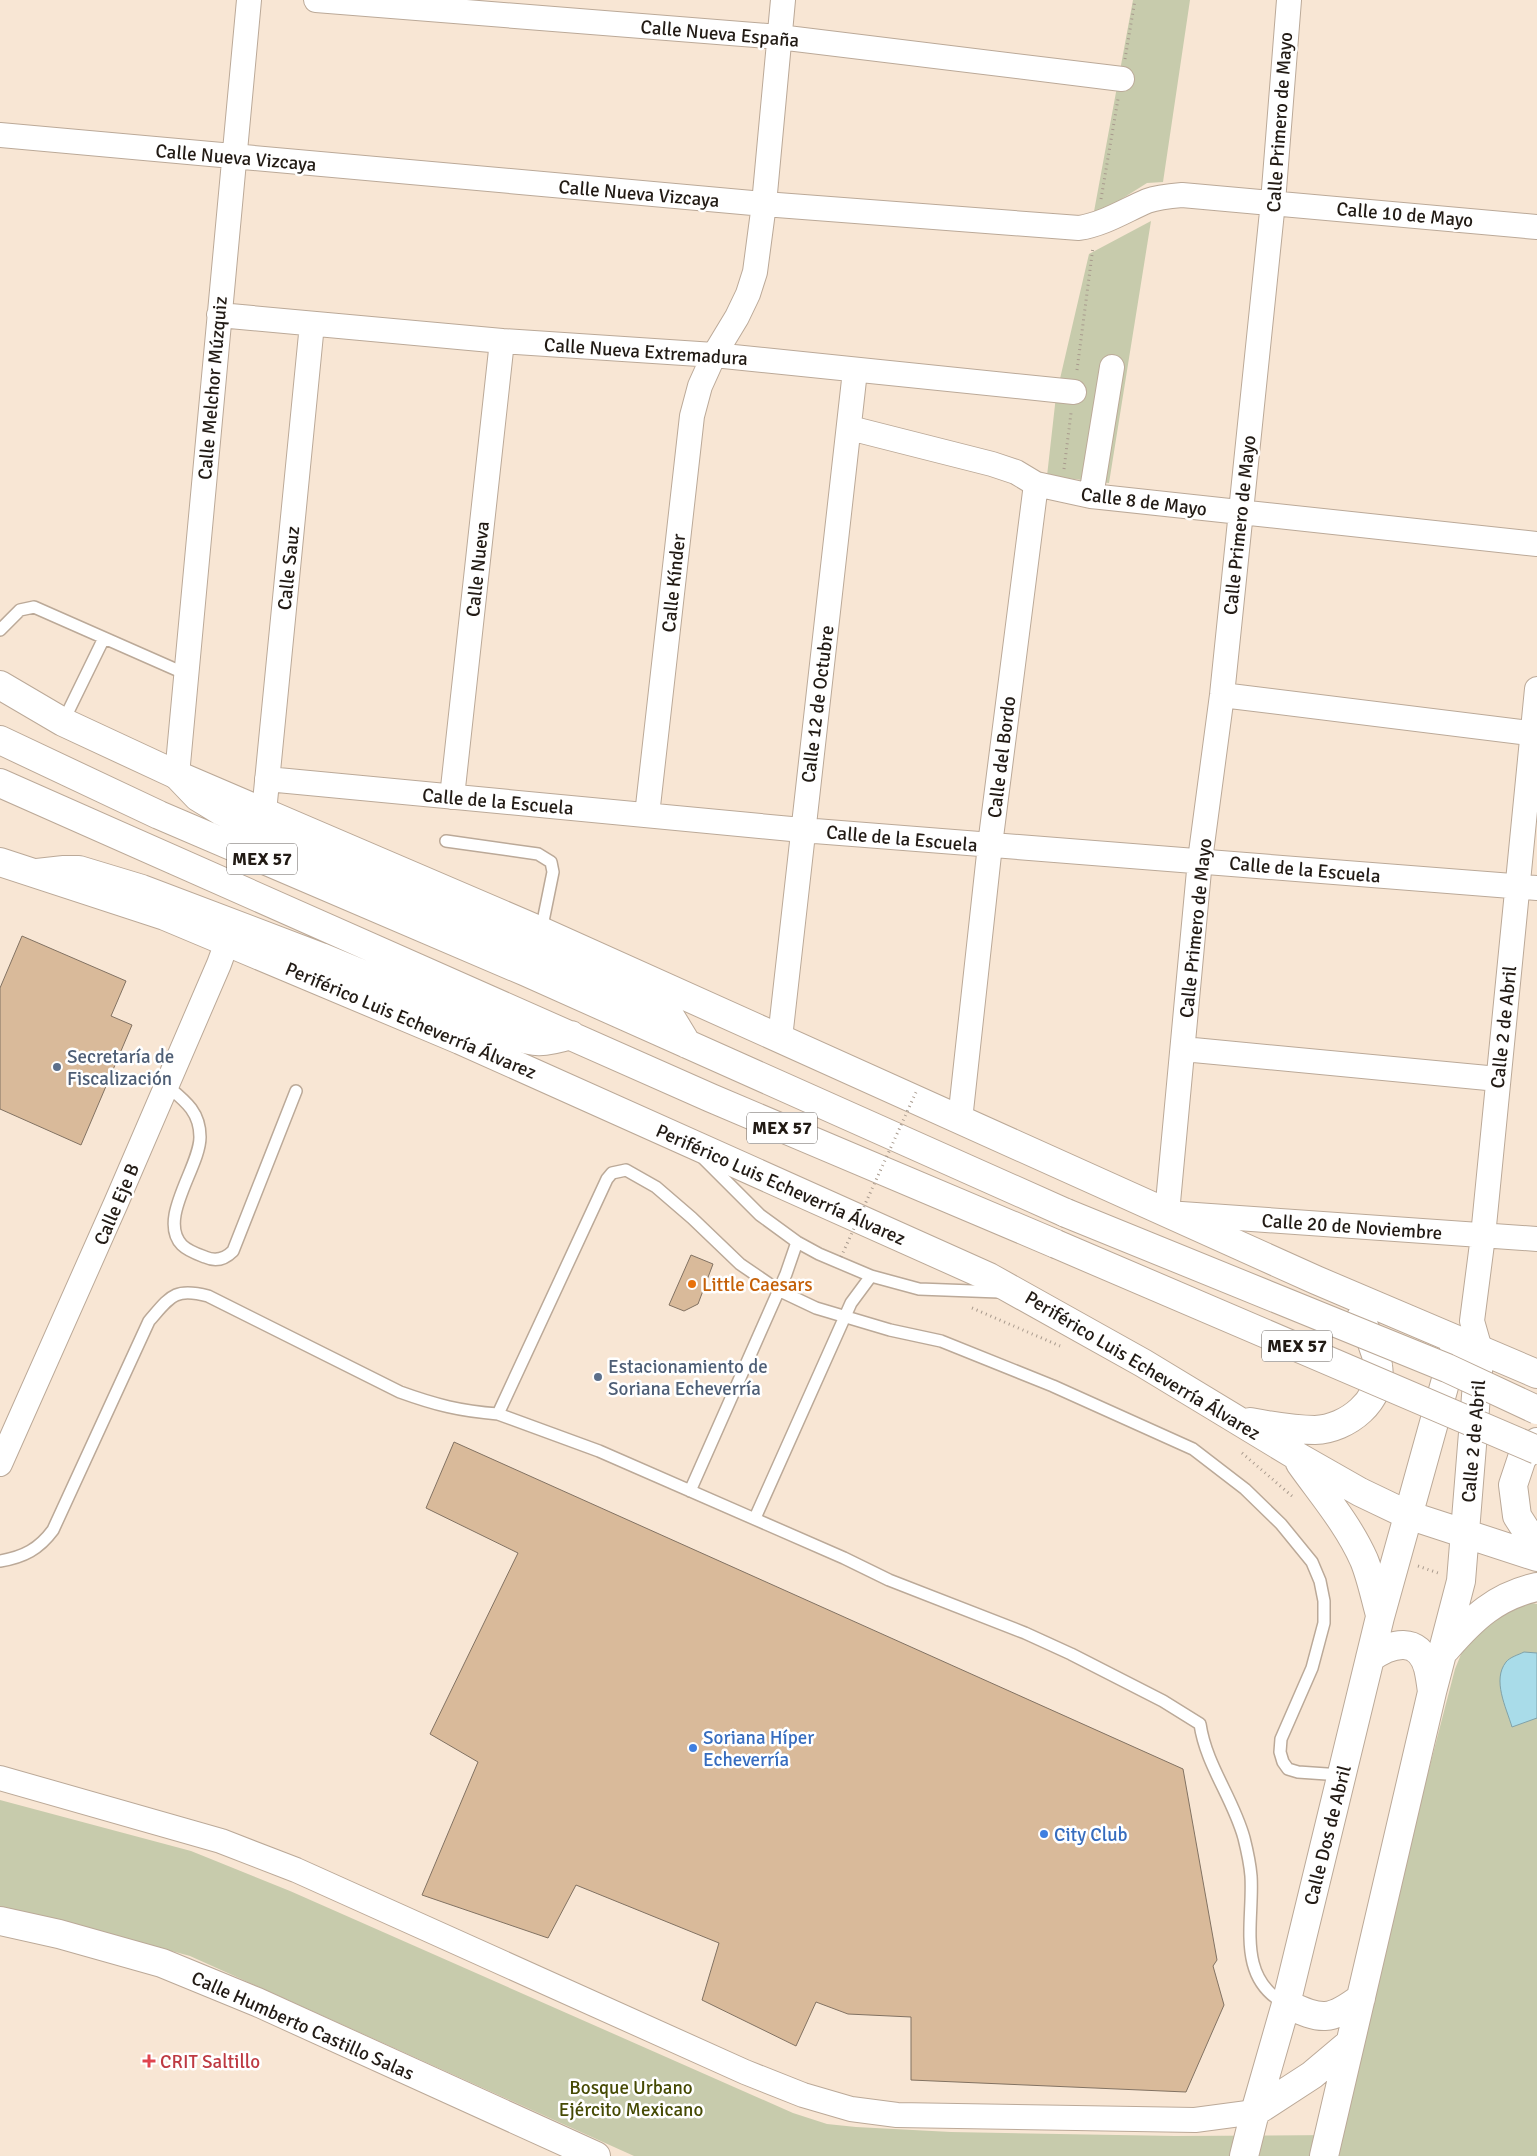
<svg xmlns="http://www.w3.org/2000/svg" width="1537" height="2156" font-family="Signika,sans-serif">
<rect width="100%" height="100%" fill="#f8e6d4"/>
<path fill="#c7cbac" d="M1133 0H1190L1163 182 1147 183 1093 217Z
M1151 221 1109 483 1047 476 1056 396 1089 254Z
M1526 1602 1537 1604V2156H634L190 1956 127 1939 0 1908V1800L191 1851 290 1891 793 2113 827 2124 856 2127 951 2132 1175 2136 1334 2135 1455 1669 1466 1642 1476 1627Z"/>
<path fill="#a9dce9" stroke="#80a2a9" d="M1524 1652 1537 1653V1718L1512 1727C1506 1707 1492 1680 1506 1662 1510 1657 1518 1655 1524 1652Z"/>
<path fill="#d9ba9a" stroke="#827262" d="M22 936 126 981 111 1016 132 1025 81 1145 0 1109V988Z
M691 1255 713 1264 698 1304 684 1311 669 1305Z
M454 1442 1183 1769 1217 1960 1213 1966 1224 2005 1186 2092 911 2080V2017L848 2014 816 2002 796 2046 702 2000 719 1943 576 1885 548 1938 422 1895 478 1762 430 1734 518 1553 426 1508Z"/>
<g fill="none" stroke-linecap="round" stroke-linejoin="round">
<defs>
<path id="lane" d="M0 630 20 610 34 607 186 674
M63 722 104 638
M446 841 538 854 551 862 553 872 541 931
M166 1085C184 1100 200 1111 200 1137 200 1167 157 1219 182 1245 188 1251 197 1254 205 1257 216 1262 225 1259 233 1251L296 1091
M704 1159 760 1215 797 1242 819 1254 871 1276 919 1289 999 1292
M690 1491 786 1274 797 1242
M755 1518 851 1303 871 1276
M0 1561C24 1557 39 1549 53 1530L149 1321C170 1297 174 1287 208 1296L400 1392C436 1405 460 1411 498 1414
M1286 2004C1235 1978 1254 1921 1251 1876 1250 1864 1247 1850 1244 1838 1233 1798 1206 1765 1200 1724L1163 1701 1071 1654 1025 1633 889 1580 844 1558 599 1451 498 1414 607 1179 612 1173 626 1170 656 1187 692 1218 740 1264 778 1290 816 1308 890 1330 941 1341 1053 1386 1193 1449 1245 1489 1281 1524 1312 1562 1320 1581 1324 1601V1623L1312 1668 1281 1739 1280 1752 1283 1762 1288 1769 1298 1772 1341 1775"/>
<path id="street" d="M316 0 779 37 1122 79
M1289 0 1273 202 1222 695 1200 860 1167 1213 1537 1239
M0 135 764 204 1079 228C1104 224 1124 211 1147 201 1158 197 1170 196 1182 195L1537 227
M219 315 502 341 714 355 1074 392
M850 428 992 464 1016 472 1036 484 1091 496 1537 544
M1091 496 1112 367
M1222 695 1537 734
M177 775 249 0
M267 779 802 830 1537 888
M452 797 502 341
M264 812 312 324
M647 815 692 416 700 386 714 355 737 317 748 294 755 272 764 204 783 0
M780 1038 855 371
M1183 1049 1498 1079
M960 1120 990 845 1036 484
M1480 1349 1472 1321 1483 1236 1537 689
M0 1464 116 1203 219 964 227 942
M0 1778 221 1841 296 1870 745 2072 803 2095 851 2109 897 2115 1195 2120 1255 2112"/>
<path id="secondary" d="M0 685 63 722 177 775 541 931 1316 1280 1537 1374
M0 862 165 916 227 942 460 1040 989 1277 1143 1363 1295 1455 1360 1492 1408 1515 1537 1557
M1250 1422C1271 1426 1293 1430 1315 1430 1347 1429 1384 1400 1378 1366 1376 1348 1368 1334 1360 1319
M1537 1442 1522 1458 1513 1485 1517 1516 1533 1541 1537 1545
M1300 1463C1322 1494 1348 1524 1364 1560 1371 1577 1375 1597 1380 1615
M1446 1649C1473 1618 1496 1596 1537 1587
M1370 1658C1391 1643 1419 1635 1428 1668 1430 1676 1431 1684 1432 1692
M0 1921 59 1934 162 1963 257 2002 596 2156
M1286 2004C1322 2020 1329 2022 1361 1998
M1255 2112 1312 2075 1350 2043
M1244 2156 1255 2112 1286 2004 1380 1617 1455 1347
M1324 2156 1432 1692 1461 1581 1479 1359"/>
<path id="highway" d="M0 740 159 815 526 972 1066 1213
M177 775 198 797 221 811 650 1003 670 1016 687 1044
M0 783 711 1098 1056 1244
M37 873 64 870H79L142 889 321 957 507 1034C535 1043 542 1044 571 1035"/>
</defs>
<use href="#lane" stroke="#bba998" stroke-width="14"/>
<use href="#street" stroke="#bba998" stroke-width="26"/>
<use href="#secondary" stroke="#bba998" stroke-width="30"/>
<use href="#highway" stroke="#bba998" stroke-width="30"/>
<path stroke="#a89a8d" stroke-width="3" stroke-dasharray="1 4" stroke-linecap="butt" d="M1125 59 1135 0
M1101 199 1118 99
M1077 370 1093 247
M1064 469 1071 413
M972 1308 1060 1346
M1242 1453 1292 1496
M1418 1566 1438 1573"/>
<use href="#lane" stroke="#fff" stroke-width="11"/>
<use href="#street" stroke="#fff" stroke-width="24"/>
<use href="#secondary" stroke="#fff" stroke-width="28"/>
<use href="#highway" stroke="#fff" stroke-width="28"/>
<defs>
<path id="highway-bridge" d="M1066 1213 1447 1368 1537 1410
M1056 1244 1537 1450"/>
</defs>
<use href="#highway-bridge" stroke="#bba998" stroke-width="30" stroke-linecap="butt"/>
<path stroke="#a89a8d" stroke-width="3" stroke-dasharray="1 4" stroke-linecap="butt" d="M841 1257 917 1090"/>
<use href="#highway-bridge" stroke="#fff" stroke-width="28"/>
</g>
<g fill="#5c6f8a" stroke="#fff" stroke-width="2">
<circle cx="57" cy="1067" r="5"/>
<circle cx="598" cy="1377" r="5"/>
</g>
<circle fill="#e8710a" stroke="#fff" stroke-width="2" cx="692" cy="1284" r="5"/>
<g fill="#3f7fe0" stroke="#fff" stroke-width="2">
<circle cx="693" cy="1748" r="5"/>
<circle cx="1044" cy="1834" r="5"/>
</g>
<path fill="#e0444e" stroke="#fff" stroke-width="2" d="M146.5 2053.5h5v5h5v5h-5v5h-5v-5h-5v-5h5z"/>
<g text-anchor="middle" stroke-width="5" stroke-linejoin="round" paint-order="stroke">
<g fill="#fff" stroke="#645f5b" stroke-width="1">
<rect x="227" y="843.5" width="70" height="31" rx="4"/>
<rect x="747" y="1112.5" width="70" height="31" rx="4"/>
<rect x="1262" y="1330.5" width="70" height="31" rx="4"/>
</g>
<g font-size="18" font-weight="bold" fill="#221b15">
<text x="262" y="865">MEX 57</text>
<text x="782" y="1134">MEX 57</text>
<text x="1297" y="1352">MEX 57</text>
</g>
<g font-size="19" fill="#221b15" stroke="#fff">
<text transform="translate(720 33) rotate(5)" y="7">Calle Nueva España</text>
<text transform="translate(1279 122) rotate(-86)" y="7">Calle Primero de Mayo</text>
<text transform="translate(236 157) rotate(5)" y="7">Calle Nueva Vizcaya</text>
<text transform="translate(639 193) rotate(5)" y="7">Calle Nueva Vizcaya</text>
<text transform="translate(1405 214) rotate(5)" y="7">Calle 10 de Mayo</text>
<text transform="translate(646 351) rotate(4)" y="7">Calle Nueva Extremadura</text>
<text transform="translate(212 388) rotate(-85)" y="7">Calle Melchor Múzquiz</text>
<text transform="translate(1144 501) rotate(7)" y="7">Calle 8 de Mayo</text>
<text transform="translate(1239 525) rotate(-84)" y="7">Calle Primero de Mayo</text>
<text transform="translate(288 568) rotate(-84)" y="7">Calle Sauz</text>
<text transform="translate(477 569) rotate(-84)" y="7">Calle Nueva</text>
<text transform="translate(673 583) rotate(-84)" y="7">Calle Kínder</text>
<text transform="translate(817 704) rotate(-83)" y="7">Calle 12 de Octubre</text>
<text transform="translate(1001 757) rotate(-83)" y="7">Calle del Bordo</text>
<text transform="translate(498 801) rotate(5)" y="7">Calle de la Escuela</text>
<text transform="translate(902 838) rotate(5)" y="7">Calle de la Escuela</text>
<text transform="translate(1305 869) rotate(5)" y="7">Calle de la Escuela</text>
<text transform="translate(1195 928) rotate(-84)" y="7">Calle Primero de Mayo</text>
<text transform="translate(411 1020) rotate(23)" y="7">Periférico Luis Echeverría Álvarez</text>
<text transform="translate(1503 1027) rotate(-84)" y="7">Calle 2 de Abril</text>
<text transform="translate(781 1184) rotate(24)" y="7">Periférico Luis Echeverría Álvarez</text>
<text transform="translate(116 1204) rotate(-67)" y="7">Calle Eje B</text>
<text transform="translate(1352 1226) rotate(4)" y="7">Calle 20 de Noviembre</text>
<text transform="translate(1143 1365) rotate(31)" y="7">Periférico Luis Echeverría Álvarez</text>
<text transform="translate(1473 1441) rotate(-85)" y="7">Calle 2 de Abril</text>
<text transform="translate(1327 1835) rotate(-76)" y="7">Calle Dos de Abril</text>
<text transform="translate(303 2025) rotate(24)" y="7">Calle Humberto Castillo Salas</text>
</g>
<g font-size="19" fill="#4e5e75" stroke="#fff" text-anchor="start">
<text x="67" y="1063">Secretaría de<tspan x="67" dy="22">Fiscalización</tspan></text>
<text x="608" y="1373">Estacionamiento de<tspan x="608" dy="22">Soriana Echeverría</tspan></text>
</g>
<g font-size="19" fill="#c56008" stroke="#fff" text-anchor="start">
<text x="702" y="1291">Little Caesars</text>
</g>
<g font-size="19" fill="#366cbe" stroke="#fff" text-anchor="start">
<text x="703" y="1744">Soriana Híper<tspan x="703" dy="22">Echeverría</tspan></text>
<text x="1054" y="1841">City Club</text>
</g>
<g font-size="19" fill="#be3a42" stroke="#fff" text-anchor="start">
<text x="160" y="2068">CRIT Saltillo</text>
</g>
<g font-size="19" fill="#464a04" stroke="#fff">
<text x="631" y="2094">Bosque Urbano<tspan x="631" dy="22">Ejército Mexicano</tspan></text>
</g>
</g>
</svg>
